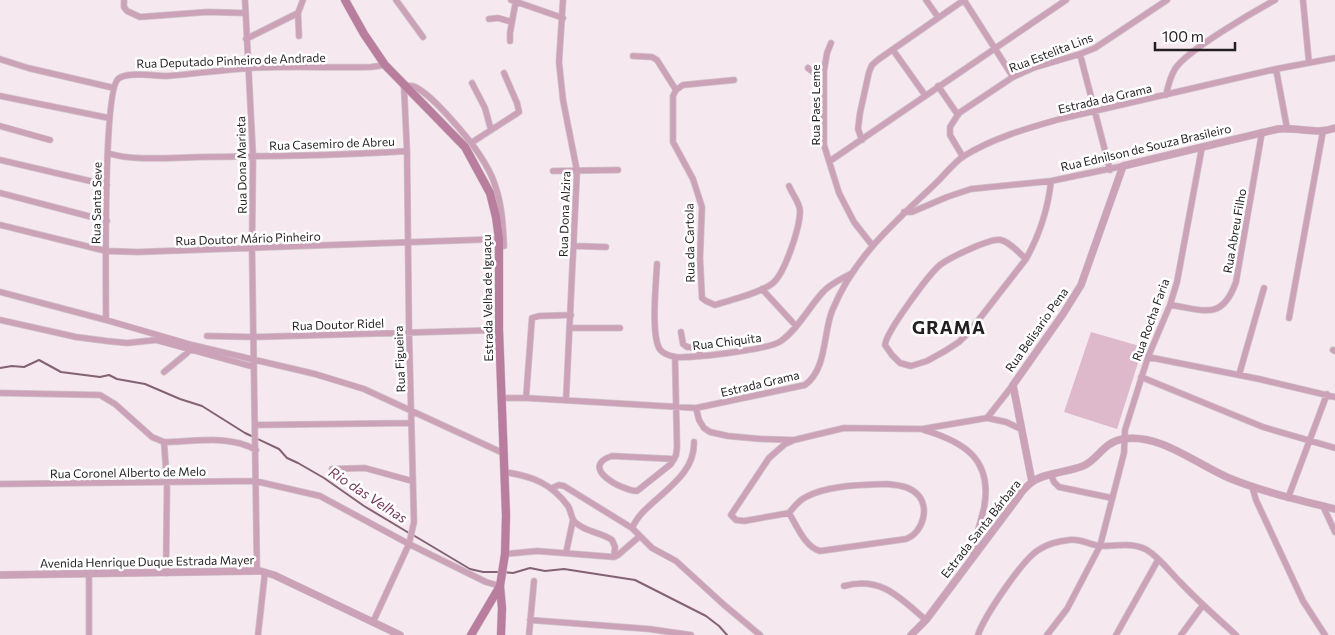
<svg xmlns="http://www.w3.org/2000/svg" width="1335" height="635" font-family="Commissioner,sans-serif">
<rect width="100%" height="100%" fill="#f6e8ef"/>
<path fill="#ddb9cb" d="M1091 332 1143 347 1117 429 1064 412Z"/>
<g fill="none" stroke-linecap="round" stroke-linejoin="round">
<path stroke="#836273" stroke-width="2" d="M0 368 12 366 24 367 39 360 61 372 100 377 109 375 117 379 145 384 180 399 202 406 245 433 279 449 287 458 298 463 324 478 364 506 409 533
M413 535 470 569 483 572H499
M503 572 513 573 530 568 545 571 564 569 635 580 706 616 719 626 727 635"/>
<defs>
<path id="minor" d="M124 0V7L127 11 140 17 207 12 245 13
M245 0 253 156 252 249 257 571
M396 0 423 37
M511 0 563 18
M563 0 559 62 563 100 577 171 566 400
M926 0 938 17
M964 0 1013 77
M1303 0 1309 63
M298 13 299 36
M489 19 498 18 512 22
M246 39 298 13 303 0
M510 41V33L516 0
M831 43 827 53 824 71V145L839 193 854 222 872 245
M893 50 925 95
M1080 54 1110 170
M633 56 652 57 657 60 676 90
M0 59 28 68 114 88
M808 68 824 81
M1276 69 1287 128
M734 80 683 85 676 90 673 96V142L693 179 702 207 700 258 702 298 706 301 715 305C730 300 761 293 773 283 785 273 800 227 800 211 800 203 792 194 789 186
M472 83 485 108 491 130
M938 86 958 115
M1166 95C1168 86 1170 77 1175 69 1186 51 1253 12 1275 0
M0 96 109 118
M0 126 50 140
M862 140 858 129 860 113 869 72 872 65 879 59 964 0
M471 143 519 112 517 103 504 73
M108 153C134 162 176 157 203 157 271 156 339 156 407 151
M963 157 950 135V127L959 113 1013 77 1033 68 1080 54 1095 48 1167 0
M0 160 107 185
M830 161 1066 0
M553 171 618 170
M0 193 107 221
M904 212H912L947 197 971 189 1051 181 1123 166
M0 225 106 251 138 252 499 239
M575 246 606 247
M1026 259C1019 253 1010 242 1001 240 990 238 949 258 940 265 929 274 886 332 885 345L892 355 900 363 911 366 927 361 945 351 959 342 970 331 1026 259C1040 234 1048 209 1051 181
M657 264C656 285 651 331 659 348 662 354 670 356 676 357 693 358 769 350 781 341 798 329 809 307 823 292 831 283 842 279 852 273
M762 289 796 326
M0 292 106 320 192 345 315 374 364 389 503 453
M1170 305C1205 310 1222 321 1236 282L1262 132
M1289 318 1323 131
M0 320 76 337 107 341 127 343 156 340 254 367
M106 320C106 288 103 93 118 79 126 71 156 76 167 76 194 74 222 70 250 68 290 66 331 68 371 67L385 65
M570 328H620
M681 332 683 344 687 347 697 348 701 356
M207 336 255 337 499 330
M1333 350 1335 351
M1148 357 1259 379 1335 397
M164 372 187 353 191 347
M1239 375 1264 288
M1141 377 1263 427 1335 448
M0 393 100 395 115 404 152 437 164 442C194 442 229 434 256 450
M501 398H526L696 408 805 385C827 369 823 334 832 311 854 257 893 224 934 185 944 176 953 163 964 156 993 138 1028 128 1060 119L1276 69 1335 58
M526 398 532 318 539 316 571 315
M696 408 699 420 704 428 710 432 728 436 761 439 794 440 844 428 922 429 987 418 1006 422 1021 429
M987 418 1013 385
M255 425 411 423
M924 430C965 442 993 460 984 508 980 525 974 540 973 557
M164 442 167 483 166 573
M674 459 612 456C578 467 622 491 637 491L671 464 676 455 677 447 675 357
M332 469 365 468 412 481
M504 472C532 476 551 483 568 506 571 511 571 517 574 521 584 532 601 532 612 540L615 547 614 557
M1051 475 1054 482 1059 487 1112 498
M0 484 255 481 320 496 409 544 486 582 500 586
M886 484C897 485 908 486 916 493 931 506 923 533 906 539L820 551C805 547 797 526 789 513 794 507 799 500 806 497 827 485 863 485 886 484Z
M1252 486 1256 500 1303 601 1325 635
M552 488 559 485 564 486 632 528 652 548 676 561 723 604 760 635
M1288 498 1327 394
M1323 506 1335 532
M789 513 744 521 736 520 731 515 769 458 785 444 792 441
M632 528C635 522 639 516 643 512 663 491 695 474 694 442
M566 553 573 520
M505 554 537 551 614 557 618 555 640 536
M844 586C881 576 899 597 926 620
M530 620 649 629 691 635
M373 622 409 544 414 522 409 333 407 151 404 87C407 86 408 85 412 86 429 90 469 139 479 154 485 163 492 175 495 185 502 205 503 225 504 246
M89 635V574
M258 635 265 572
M529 635 534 581
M978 635C984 617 1023 558 1040 549 1048 544 1059 541 1069 540 1081 538 1091 546 1102 546 1117 546 1133 542 1147 550 1160 558 1170 572 1180 582 1198 601 1217 618 1236 635
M1047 635 1067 609 1100 546 1124 453 1125 430 1148 357 1170 305 1177 282 1202 147
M1116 635 1158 560
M1181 635 1203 605"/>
<path id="tertiary" d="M1032 482 1013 385 1063 314 1081 285 1123 166 1278 129C1298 127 1316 135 1335 128
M0 575 260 571 274 575 400 635
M911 635 926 620 1019 496C1022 491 1027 486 1032 482 1044 473 1068 472 1083 466 1098 460 1103 442 1123 439 1160 433 1196 464 1229 478 1263 492 1299 500 1335 509"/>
<path id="secondary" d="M345 0 364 34 385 65 465 147 490 193 496 217 499 239V330L506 515 505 554 500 586 502 608 501 635
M471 635 500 586"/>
</defs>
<use href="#minor" stroke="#d0c4ca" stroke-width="7"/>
<use href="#tertiary" stroke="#d0c4ca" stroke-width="8"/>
<use href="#secondary" stroke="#d0c4ca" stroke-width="9"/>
<use href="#minor" stroke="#cca2b8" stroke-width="5.5"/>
<use href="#tertiary" stroke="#cca2b8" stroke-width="7"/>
<use href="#secondary" stroke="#b97d9d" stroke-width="8"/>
</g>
<g text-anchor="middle" stroke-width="5" stroke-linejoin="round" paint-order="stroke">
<g font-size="12" fill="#231f21" stroke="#fff">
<text transform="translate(1051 53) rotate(-21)" y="4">Rua Estelita Lins</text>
<text transform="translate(231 61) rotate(-2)" y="4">Rua Deputado Pinheiro de Andrade</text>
<text transform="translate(1105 99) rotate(-13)" y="4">Estrada da Grama</text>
<text transform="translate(816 105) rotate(-90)" y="4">Rua Paes Leme</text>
<text transform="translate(332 144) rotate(-2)" y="4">Rua Casemiro de Abreu</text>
<text transform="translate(1146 148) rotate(-13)" y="4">Rua Ednilson de Souza Brasileiro</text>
<text transform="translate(242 165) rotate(-91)" y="4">Rua Dona Marieta</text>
<text transform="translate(97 203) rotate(-89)" y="4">Rua Santa Seve</text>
<text transform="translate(565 214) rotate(-88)" y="4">Rua Dona Alzira</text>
<text transform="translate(1235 231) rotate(-80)" y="4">Rua Abreu Filho</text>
<text transform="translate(248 239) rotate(-2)" y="4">Rua Doutor Mário Pinheiro</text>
<text transform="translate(690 243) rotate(-91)" y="4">Rua da Cartola</text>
<text transform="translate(488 298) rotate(-91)" y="4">Estrada Velha de Iguaçu</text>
<text transform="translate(1151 320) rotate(-70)" y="4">Rua Rocha Faria</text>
<text transform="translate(338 325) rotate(-2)" y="4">Rua Doutor Ridel</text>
<text transform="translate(1037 330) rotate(-55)" y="4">Rua Belisario Pena</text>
<text transform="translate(727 342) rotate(-7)" y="4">Rua Chiquita</text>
<text transform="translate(400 359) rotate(-92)" y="4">Rua Figueira</text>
<text transform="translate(760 384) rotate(-13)" y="4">Estrada Grama</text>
<text transform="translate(128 473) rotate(-1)" y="4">Rua Coronel Alberto de Melo</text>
<text transform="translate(981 529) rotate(-52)" y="4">Estrada Santa Bárbara</text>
<text transform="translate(147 562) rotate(-1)" y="4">Avenida Henrique Duque Estrada Mayer</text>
</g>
<g font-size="14" font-style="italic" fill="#74385a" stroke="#fff">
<text transform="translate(368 495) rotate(33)" y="5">Rio das Velhas</text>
</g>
<g font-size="18" font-weight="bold" letter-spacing="1" fill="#231f21" stroke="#fff">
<text x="949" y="334">GRAMA</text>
</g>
</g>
<path d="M1155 42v8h80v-8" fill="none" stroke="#231f21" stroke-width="2.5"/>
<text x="1162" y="42" font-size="15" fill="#231f21" stroke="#ffffff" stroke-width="4" paint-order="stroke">100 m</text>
</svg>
